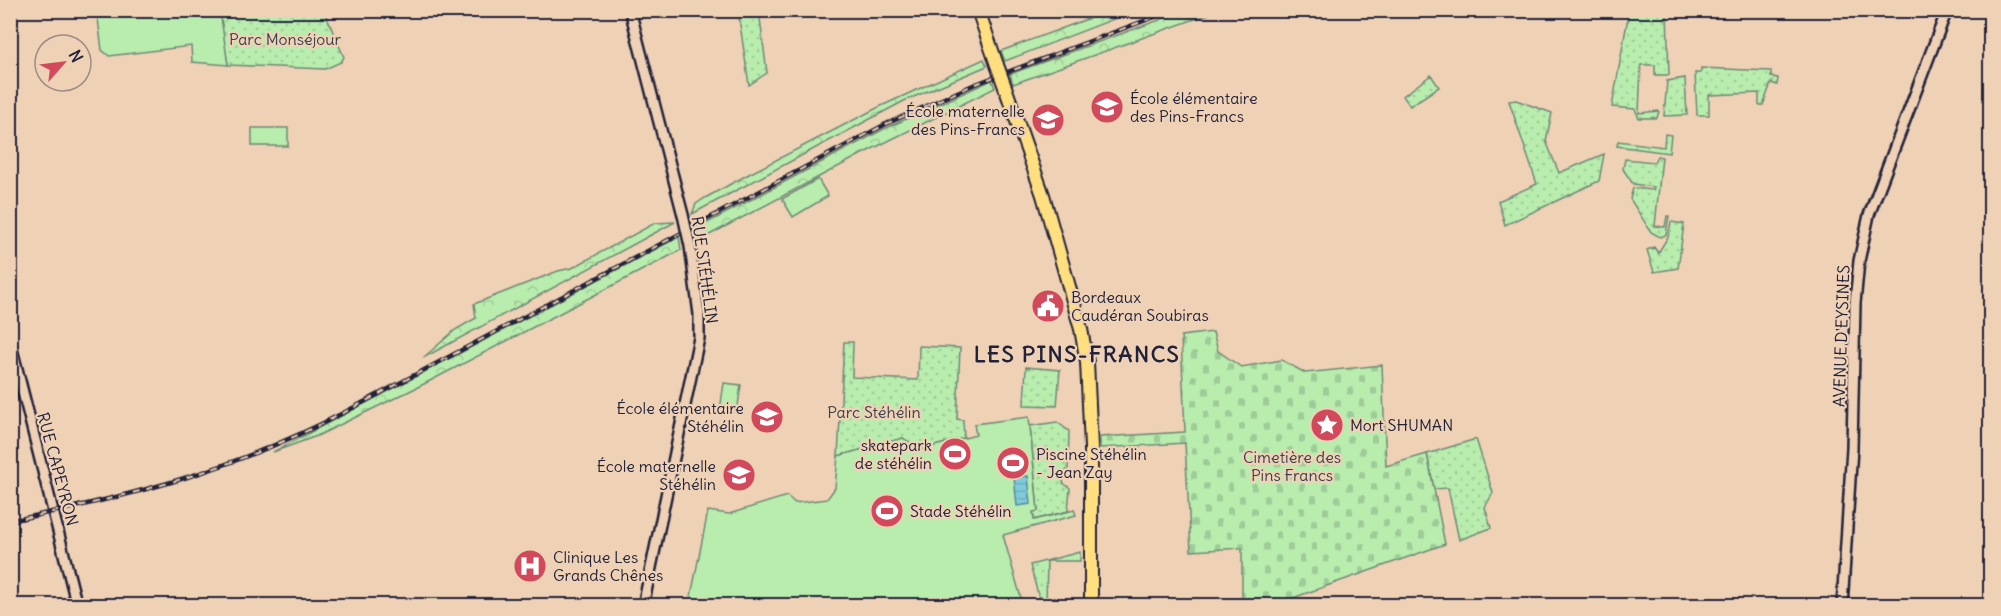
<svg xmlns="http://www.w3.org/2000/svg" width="2001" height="616" font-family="Delius,sans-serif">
<defs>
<pattern id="green-dots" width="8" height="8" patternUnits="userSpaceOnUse" patternTransform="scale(1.5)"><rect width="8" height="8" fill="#b8edae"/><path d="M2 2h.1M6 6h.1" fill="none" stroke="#9ecb97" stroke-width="1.8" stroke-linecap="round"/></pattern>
<pattern id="forest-crowns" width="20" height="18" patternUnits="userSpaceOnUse" patternTransform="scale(1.5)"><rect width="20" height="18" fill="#b8edae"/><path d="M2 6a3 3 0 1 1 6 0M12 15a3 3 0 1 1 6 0" fill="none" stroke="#9ecb97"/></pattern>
<pattern id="cemetery-stones" width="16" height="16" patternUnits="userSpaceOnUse" patternTransform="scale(1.5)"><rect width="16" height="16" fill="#b8edae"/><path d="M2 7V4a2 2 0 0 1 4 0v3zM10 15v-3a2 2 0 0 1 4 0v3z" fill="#9ecb97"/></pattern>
<pattern id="water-rules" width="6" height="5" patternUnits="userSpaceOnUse" patternTransform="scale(1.5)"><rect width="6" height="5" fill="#7ecbdc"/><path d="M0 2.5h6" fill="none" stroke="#6daebe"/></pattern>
</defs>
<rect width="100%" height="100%" fill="#efd2b6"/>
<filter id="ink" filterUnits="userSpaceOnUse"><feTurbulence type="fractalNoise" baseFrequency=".0167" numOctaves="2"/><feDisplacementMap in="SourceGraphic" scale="12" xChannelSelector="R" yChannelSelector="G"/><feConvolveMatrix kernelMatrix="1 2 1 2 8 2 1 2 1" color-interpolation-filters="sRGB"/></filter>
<g filter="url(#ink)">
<path fill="url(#green-dots)" stroke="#6d8874" stroke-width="1.5" d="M219 11H324L344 57 341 62 325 69 228 65Z
M738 11H759L767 73 749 85Z
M1629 11H1667L1669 75H1655V65H1641L1639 113 1659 111 1657 118H1639L1635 109 1612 107Z
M1701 68 1771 71V77L1778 78 1777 85 1771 83 1763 105H1759V93L1709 95V115H1697L1695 73H1701Z
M1431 75 1439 87 1410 106 1403 96Z
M1685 78 1687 115 1664 116 1667 81Z
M1516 100 1552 113 1546 141 1559 173 1604 154 1599 181 1505 225 1498 201 1537 184 1509 101Z
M1665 134 1671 135 1669 153 1617 146 1618 141 1664 147Z
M1657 156 1662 157 1655 226 1665 227 1667 216H1669L1666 235 1660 237 1651 232 1630 199 1633 188 1653 190 1654 187 1633 184 1623 169 1625 159 1654 162Z
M1671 222 1684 224 1678 268 1654 272 1647 250 1654 247 1658 253 1668 237Z
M844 342H853L852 377 918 380 919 346 960 348 957 419 963 420 964 438 920 450 903 438 838 456Z
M1026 367 1060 370 1057 406 1024 405Z
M1057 422 1069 431 1068 469 1064 473 1063 483 1070 488 1068 511 1034 520 1033 512 1038 511 1030 426Z
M1476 439 1493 493 1485 507 1491 528 1459 540 1448 488 1434 489 1427 454Z
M1080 552V561H1047L1046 605H1041L1030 565Z"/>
<path fill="url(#forest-crowns)" stroke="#6d8874" stroke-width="1.5" d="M1109 11 1114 19 1005 61 1001 51Z
M1184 11H1210L1212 13 1013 84 1010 74Z
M984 59 987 66 904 101 692 214 696 204 705 198 749 174 879 107Z
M992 80 995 88 864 153 698 241 696 229 884 129Z
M675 222 423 358 455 330 476 318 474 304 558 271 572 268 655 223Z
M679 237 681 250 426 383 317 436 273 452Z"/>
<path fill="url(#cemetery-stones)" stroke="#6d8874" stroke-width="1.5" d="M1213 332 1218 351 1241 367 1282 360 1305 373 1382 365 1386 466 1427 454 1445 544 1273 605H1250L1242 599V548L1191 551 1185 443 1100 448V437L1185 432 1181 336Z"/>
<path fill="#b8edae" stroke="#6d8874" stroke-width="1.5" d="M97 11H220L228 65 192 62 191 46 109 56 102 50Z
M252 128H288V146H252Z
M818 179 828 196 793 217 782 199Z
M724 383 741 385 737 412 720 410Z
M1029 417 1038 511 1033 512 1034 520 1074 510 1076 515 1003 535 1023 605 689 606 708 511 729 514 787 496 795 503 827 499 835 488 838 456 903 438 920 450 976 435 974 424Z"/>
<path fill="url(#water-rules)" stroke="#59879c" stroke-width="1.5" d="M1028 476 1031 504 1017 506 1014 477Z"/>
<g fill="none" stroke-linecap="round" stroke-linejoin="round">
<defs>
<path id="minor" d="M630 10 683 215
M10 341 77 606
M643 606 699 338V314L690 246
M1842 606 1852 448 1855 303 1859 261 1869 215 1947 10"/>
<path id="major" d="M978 10 997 65
M1005 87 1043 195 1081 329 1087 362 1091 447V606"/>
</defs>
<use href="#minor" stroke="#22223b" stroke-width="14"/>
<use href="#major" stroke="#22223b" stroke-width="16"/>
<use href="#minor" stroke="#efd2b6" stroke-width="9"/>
<use href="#major" stroke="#ffdf80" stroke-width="12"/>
<defs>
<path id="rail" d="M10 521C136 495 234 470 349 410L886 124 973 85 1173 10"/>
</defs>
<use href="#rail" stroke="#22223b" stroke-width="4.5"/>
<use href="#rail" stroke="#efd2b6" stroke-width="2" stroke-dasharray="7" stroke-linecap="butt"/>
<defs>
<path id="minor-bridge" d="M683 215 690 246"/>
<path id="major-bridge" d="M997 65 1005 87"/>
</defs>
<use href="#minor-bridge" stroke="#22223b" stroke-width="14" stroke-linecap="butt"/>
<use href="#major-bridge" stroke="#22223b" stroke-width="16" stroke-linecap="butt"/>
<use href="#minor-bridge" stroke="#efd2b6" stroke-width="9"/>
<use href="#major-bridge" stroke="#ffdf80" stroke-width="12"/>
</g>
</g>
<defs>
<symbol id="school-disc" viewBox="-11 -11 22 22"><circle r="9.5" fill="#d1495b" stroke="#efd2b6"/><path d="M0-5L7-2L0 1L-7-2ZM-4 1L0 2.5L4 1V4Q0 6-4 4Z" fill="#fff"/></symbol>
<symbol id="civic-disc" viewBox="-11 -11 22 22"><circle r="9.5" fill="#d1495b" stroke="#efd2b6"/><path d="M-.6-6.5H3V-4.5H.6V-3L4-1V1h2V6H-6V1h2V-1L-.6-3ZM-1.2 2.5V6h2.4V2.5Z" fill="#fff"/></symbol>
<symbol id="sight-disc" viewBox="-11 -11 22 22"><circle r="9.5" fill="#d1495b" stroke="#efd2b6"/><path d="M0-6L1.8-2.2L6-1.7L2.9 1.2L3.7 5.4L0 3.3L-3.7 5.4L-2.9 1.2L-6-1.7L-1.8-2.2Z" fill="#fff"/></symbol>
<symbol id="stadium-disc" viewBox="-11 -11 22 22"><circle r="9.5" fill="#d1495b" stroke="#efd2b6"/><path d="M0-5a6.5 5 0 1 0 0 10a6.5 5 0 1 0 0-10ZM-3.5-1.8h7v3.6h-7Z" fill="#fff"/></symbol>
<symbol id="hospital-disc" viewBox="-11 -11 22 22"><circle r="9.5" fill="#d1495b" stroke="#efd2b6"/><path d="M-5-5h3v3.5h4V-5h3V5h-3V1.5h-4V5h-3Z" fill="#fff"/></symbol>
</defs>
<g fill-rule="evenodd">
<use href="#school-disc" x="1088" y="88" width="38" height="38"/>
<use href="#school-disc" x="1029" y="101" width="38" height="38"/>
<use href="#civic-disc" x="1029" y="287" width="38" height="38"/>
<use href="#school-disc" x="748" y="398" width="38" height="38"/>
<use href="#sight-disc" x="1308" y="406" width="38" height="38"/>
<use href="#stadium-disc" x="936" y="435" width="38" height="38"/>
<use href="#stadium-disc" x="994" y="444" width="38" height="38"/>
<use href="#school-disc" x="720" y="456" width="38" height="38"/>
<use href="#stadium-disc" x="868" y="492" width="38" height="38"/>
<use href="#hospital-disc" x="511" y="547" width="38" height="38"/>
</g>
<g text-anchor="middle" stroke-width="4.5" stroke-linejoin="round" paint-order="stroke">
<g font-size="16" fill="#38404c" stroke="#efd2b6">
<text x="285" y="45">Parc Monséjour</text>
<text x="874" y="418">Parc Stéhélin</text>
<text x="1292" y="463">Cimetière des<tspan x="1292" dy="18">Pins Francs</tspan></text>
</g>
<g font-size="16" fill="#22223b" stroke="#efd2b6" text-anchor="start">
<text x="1130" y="104">École élémentaire<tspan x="1130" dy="18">des Pins-Francs</tspan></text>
<text x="1025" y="117" text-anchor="end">École maternelle<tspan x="1025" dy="18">des Pins-Francs</tspan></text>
<text x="1071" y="303">Bordeaux<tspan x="1071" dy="18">Caudéran Soubiras</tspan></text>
<text x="744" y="414" text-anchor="end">École élémentaire<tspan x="744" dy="18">Stéhélin</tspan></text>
<text x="1350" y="431">Mort SHUMAN</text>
<text x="932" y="451" text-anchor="end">skatepark<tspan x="932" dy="18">de stéhélin</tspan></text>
<text x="1036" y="460">Piscine Stéhélin<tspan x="1036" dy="18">- Jean Zay</tspan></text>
<text x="716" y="472" text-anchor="end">École maternelle<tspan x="716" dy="18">Stéhélin</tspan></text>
<text x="910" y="517">Stade Stéhélin</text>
<text x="553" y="563">Clinique Les<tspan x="553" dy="18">Grands Chênes</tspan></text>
</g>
<g font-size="16" fill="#22223b" stroke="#efd2b6">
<text transform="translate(705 270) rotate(82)" y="6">RUE STÉHÉLIN</text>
<text transform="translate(1841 336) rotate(-88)" y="6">AVENUE D'EYSINES</text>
<text transform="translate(58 469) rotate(75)" y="6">RUE CAPEYRON</text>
</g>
<g font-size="22" font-weight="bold" letter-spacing="1.5" fill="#22223b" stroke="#efd2b6">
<text x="1077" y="362">LES PINS-FRANCS</text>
</g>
</g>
<rect width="2001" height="616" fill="none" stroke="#efd2b6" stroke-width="36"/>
<rect x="18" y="18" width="1965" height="580" fill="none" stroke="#22223b" stroke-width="2" filter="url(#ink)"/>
<g transform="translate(63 63) rotate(62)"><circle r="28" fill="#efd2b6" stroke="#9d8c85" stroke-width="1.5"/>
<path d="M0-4.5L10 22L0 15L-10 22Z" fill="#d1495b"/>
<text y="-9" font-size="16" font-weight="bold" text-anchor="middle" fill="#22223b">N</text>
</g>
</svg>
